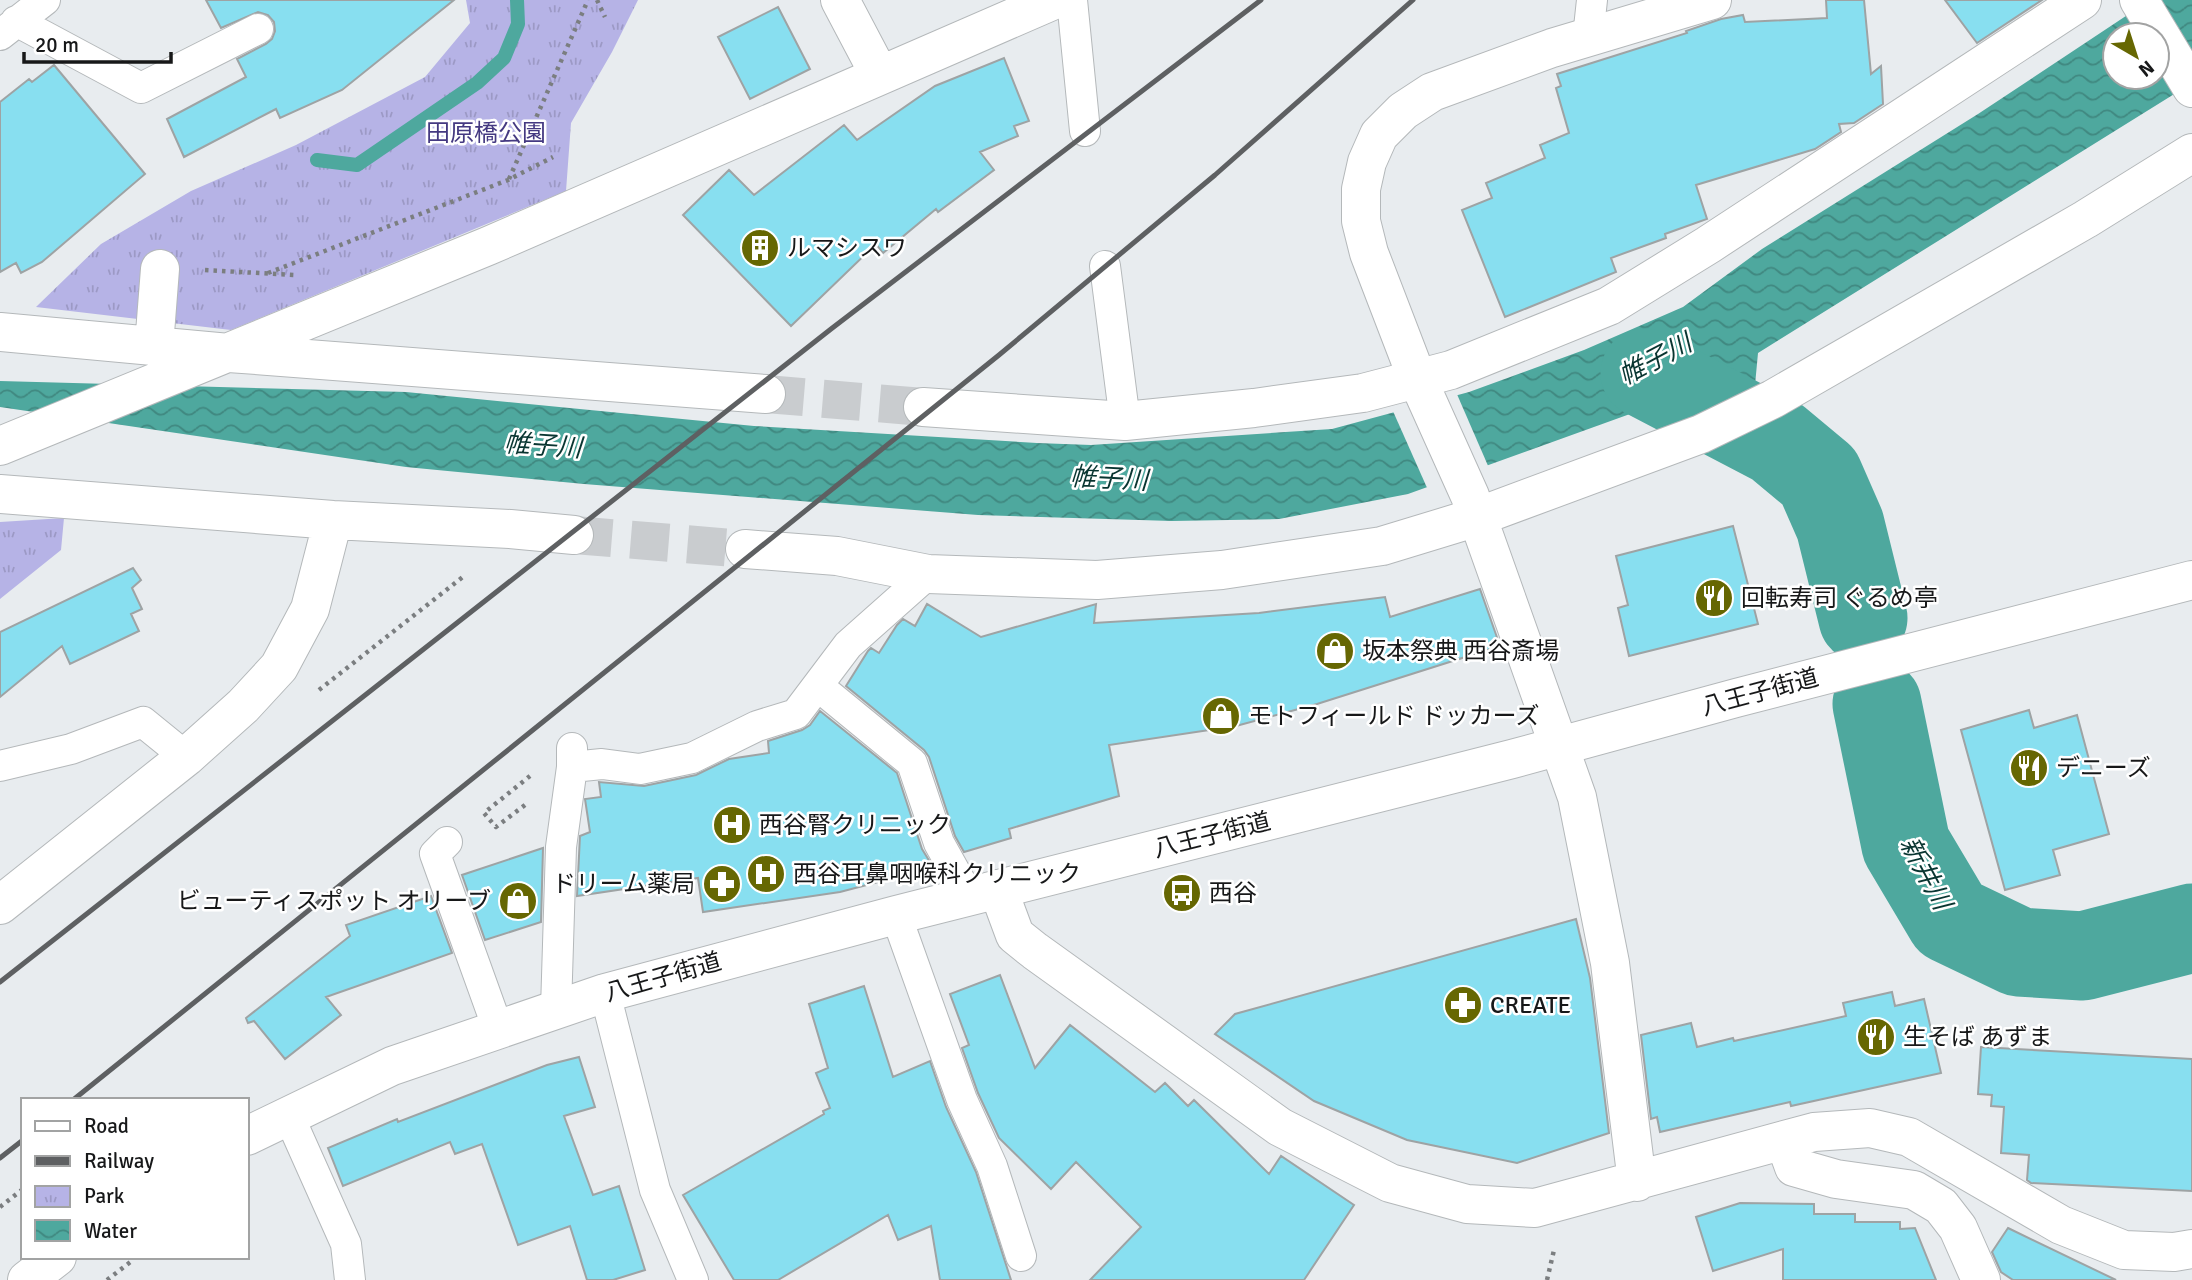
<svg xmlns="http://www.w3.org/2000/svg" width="2192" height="1280" font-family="Signika,'Noto Sans JP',sans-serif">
<defs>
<pattern id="park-tufts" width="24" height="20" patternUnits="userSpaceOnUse" patternTransform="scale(1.75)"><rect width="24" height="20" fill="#b6b3e6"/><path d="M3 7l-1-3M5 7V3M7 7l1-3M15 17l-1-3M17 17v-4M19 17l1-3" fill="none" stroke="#9c99c5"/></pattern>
<pattern id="water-waves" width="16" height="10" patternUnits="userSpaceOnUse" patternTransform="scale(1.75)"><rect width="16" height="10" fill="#4ea89e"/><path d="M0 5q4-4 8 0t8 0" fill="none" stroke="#408880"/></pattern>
</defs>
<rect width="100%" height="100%" fill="#e8ecef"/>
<path fill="url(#park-tufts)" d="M466 0H638L612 52 571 123 566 191 231 330 36 307 101 244 191 191 296 145 425 77 470 23Z
M64 518 61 550 0 599V522Z"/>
<path fill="url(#water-waves)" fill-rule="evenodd" d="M2150 0H2192V83L1758 353 1755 385 1682 421 1666 401 1408 494 1279 519 1172 521 978 515 584 484 406 467 0 407V381L406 392 754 426 1037 443 1091 445 1332 429 1469 392 1584 350 1683 307 1762 249 1978 114ZM2115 35H2157V77H2115Z"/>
<path fill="#e8ecef" d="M1456 392 1489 468 1428 490 1392 409Z"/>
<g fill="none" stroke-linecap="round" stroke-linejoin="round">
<path stroke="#4ea89e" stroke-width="14" d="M317 160 357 165 477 83 504 58 518 24 517 0"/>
<path stroke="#4ea89e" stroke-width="89" d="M1645 373 1777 442 1819 477 1840 525 1863 618
M1877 704 1906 845 1950 919 2019 952 2083 956 2192 928"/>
</g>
<path fill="#88dff0" stroke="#9ea3a4" stroke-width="2" d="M206 0H454L342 90 280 118 276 109 184 157 167 119 246 77 237 59 266 44 272 39 275 31 274 22 268 15 258 12 221 28Z
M1826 0H1864L1871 74 1881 66 1883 104 1854 123 1839 124 1841 132 1815 149 1696 185 1707 219 1665 234 1666 238 1611 258 1616 272 1505 317 1462 210 1492 198 1486 183 1545 158 1540 145 1569 133 1556 88 1561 86 1557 74 1687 33 1686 31 1721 19 1743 15 1745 22 1827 18Z
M1945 0H2042L1977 43Z
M778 7 810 69 750 99 718 37Z
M1004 58 1029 121 1014 126 1018 136 980 152 994 170 938 212 936 209 883 253 876 244 791 326 683 215 729 170 754 195 844 125 857 140 935 86Z
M54 65 145 174 42 262 21 273 16 263 0 272V102L29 79 32 82Z
M1733 526 1758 624 1629 656 1618 608 1628 605 1616 556Z
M133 568 141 580 132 588 142 609 131 614 139 631 70 664 62 646 0 697V632Z
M1480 589 1500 646 1317 704 1236 726 1109 745 1119 796 1009 829 1011 838 964 852 955 836 929 757 924 750 846 686 868 651 871 648 879 653 897 625 903 619 915 626 927 604 981 637 1096 604 1094 623 1259 613 1385 597 1390 617Z
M2029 710 2034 728 2077 715 2109 834 2053 850 2060 875 2005 890 1961 730Z
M820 711 897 773 922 849 930 862 920 871 840 892 703 912 698 878 577 896 580 836 590 832 585 799 601 797 599 782 644 786 696 775 729 759 769 753 768 741 802 730 810 725Z
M543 848 541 922 485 940 462 875Z
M431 896 452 953 326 997 341 1015 285 1059 254 1021 248 1023 246 1018 350 936 346 925Z
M1576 919 1590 978 1609 1133 1517 1163 1407 1140 1314 1101 1215 1034 1235 1014Z
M1000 975 1035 1068 1070 1025 1155 1092 1165 1083 1188 1106 1194 1100 1269 1174 1281 1156 1354 1205 1304 1280H1090L1141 1227 1076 1162 1051 1189 999 1138 978 1093 962 1048 969 1045 950 994Z
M864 986 893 1077 930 1061 946 1107 976 1172 1011 1280H940L931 1226 898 1240 888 1215 778 1280H734L683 1195 824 1114 823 1111 830 1108 816 1073 828 1068 809 1004Z
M1892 992 1895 1006 1924 999 1941 1073 1791 1106 1790 1102 1660 1132 1657 1117 1651 1119 1641 1035 1691 1023 1697 1047 1733 1038 1734 1041 1846 1016 1843 1003Z
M1981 1047 2192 1059V1191L2031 1183 2027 1180 2029 1155 2001 1153 2004 1107 1991 1106 1992 1095 1978 1094Z
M579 1057 595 1107 564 1116 593 1195 619 1186 645 1270 613 1280H587L570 1226 518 1245 482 1144 455 1154 450 1142 343 1186 328 1148 397 1119 398 1122 547 1065Z
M1740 1203 1814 1204V1214H1855V1222H1900V1229L1915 1228 1936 1280H1783V1249L1713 1271 1696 1217Z
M2008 1228 2116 1280H2013L2001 1272 1992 1252Z"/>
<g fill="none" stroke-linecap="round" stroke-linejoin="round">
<path stroke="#c9cccf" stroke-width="38" stroke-dasharray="38 19" stroke-linecap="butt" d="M766 394 923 407
M574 535 745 549"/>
<defs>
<path id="lane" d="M1072 0 1085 131
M16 21 141 88 258 29
M0 35 45 0
M1588 37 1592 0
M1105 266 1125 421
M818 686 912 763 939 843 969 897
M0 766 71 749 143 722 186 757
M572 767 602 764 640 769 692 758 757 726 796 714 848 645 928 574
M447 842 435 854 498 1029
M896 915 962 1100 992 1166 1021 1256
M605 993 655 1190 693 1280
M556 1009 561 847 572 767V748
M288 1114 346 1244 350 1280"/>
<path id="street" d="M840 0 879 74
M2139 0 2192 88
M0 332 229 353 766 394
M154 346 160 269
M923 407 1125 421 1254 408 1363 393 1451 370 1609 306 1708 245 2082 0
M0 446 488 246 1054 0
M0 494 333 520 510 529 574 535
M745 549 837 556 928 574 1097 580 1222 570 1382 546 1477 517 1701 434 1773 399 2086 219 2192 153
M998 889 1015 935 1035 951 1280 1127 1390 1183 1467 1204 1535 1208 1814 1132 1870 1128 1909 1137 2061 1225 2124 1250 2174 1252 2192 1249
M0 905 186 757 243 706 279 667 310 609 333 520
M1785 1142 1794 1167 1836 1179 1914 1190 1941 1206 1958 1228 1981 1280
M1637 1182 1610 963 1577 797 1470 496 1417 378 1369 253 1361 221V189L1367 162 1379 135 1403 111 1432 92 1552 48 1712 0"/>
<path id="highway" d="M247 1136 392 1066 605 993 896 915 1512 759 1736 698 2192 580
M27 1280 57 1257"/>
</defs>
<use href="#lane" stroke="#b4b8ba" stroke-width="32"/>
<use href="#street" stroke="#b4b8ba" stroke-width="40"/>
<use href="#highway" stroke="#b4b8ba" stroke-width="40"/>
<path stroke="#7b7e80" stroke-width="4.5" stroke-dasharray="3.5 5" stroke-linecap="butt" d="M597 0 605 17
M509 179 588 0
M205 270 294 275
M268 273 508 180 553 157
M319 690 464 576
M525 805 496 827 484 813 530 776
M0 1207 23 1189
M107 1280 133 1260
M1547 1280 1554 1250"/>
<use href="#lane" stroke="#fff" stroke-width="30"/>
<use href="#street" stroke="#fff" stroke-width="38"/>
<use href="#highway" stroke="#fff" stroke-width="38"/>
<path stroke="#5e6062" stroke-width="5" d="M0 982 831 329 1261 0
M73 1100 999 355 1215 175 1413 0
M0 1158 23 1140"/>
</g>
<defs>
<symbol id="building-disc" viewBox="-11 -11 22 22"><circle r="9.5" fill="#666702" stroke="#fff"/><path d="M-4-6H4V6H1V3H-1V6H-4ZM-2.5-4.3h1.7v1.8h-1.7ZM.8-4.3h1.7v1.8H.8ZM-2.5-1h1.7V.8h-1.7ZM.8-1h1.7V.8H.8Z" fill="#fff"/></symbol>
<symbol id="restaurant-disc" viewBox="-11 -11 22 22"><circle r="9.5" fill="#666702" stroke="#fff"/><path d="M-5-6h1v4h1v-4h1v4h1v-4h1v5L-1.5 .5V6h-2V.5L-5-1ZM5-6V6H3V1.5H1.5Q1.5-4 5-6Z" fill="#fff"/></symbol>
<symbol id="shop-disc" viewBox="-11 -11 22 22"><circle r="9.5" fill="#666702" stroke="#fff"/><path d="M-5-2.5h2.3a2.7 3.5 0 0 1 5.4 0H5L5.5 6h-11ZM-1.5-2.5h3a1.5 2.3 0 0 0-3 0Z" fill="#fff"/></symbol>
<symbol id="hospital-disc" viewBox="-11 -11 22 22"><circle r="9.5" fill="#666702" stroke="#fff"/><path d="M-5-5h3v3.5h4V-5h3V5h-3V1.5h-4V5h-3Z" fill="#fff"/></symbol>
<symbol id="pharmacy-disc" viewBox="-11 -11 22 22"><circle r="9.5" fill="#666702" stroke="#fff"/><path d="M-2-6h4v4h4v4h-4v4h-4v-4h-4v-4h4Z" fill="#fff"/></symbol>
<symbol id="bus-disc" viewBox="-11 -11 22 22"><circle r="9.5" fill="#666702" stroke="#fff"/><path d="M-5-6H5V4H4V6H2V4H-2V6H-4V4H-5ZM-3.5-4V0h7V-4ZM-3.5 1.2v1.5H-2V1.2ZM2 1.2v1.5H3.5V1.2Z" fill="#fff"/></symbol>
</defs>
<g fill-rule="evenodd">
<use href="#building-disc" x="738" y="226" width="44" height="44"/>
<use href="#restaurant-disc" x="1692" y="576" width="44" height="44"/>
<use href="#shop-disc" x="1313" y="629" width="44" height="44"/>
<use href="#shop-disc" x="1199" y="694" width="44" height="44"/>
<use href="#restaurant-disc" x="2007" y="746" width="44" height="44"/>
<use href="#hospital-disc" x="710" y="803" width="44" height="44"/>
<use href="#hospital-disc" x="744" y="852" width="44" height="44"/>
<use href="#pharmacy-disc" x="700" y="862" width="44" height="44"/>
<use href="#bus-disc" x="1160" y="871" width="44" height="44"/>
<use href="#shop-disc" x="496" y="879" width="44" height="44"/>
<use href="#pharmacy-disc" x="1441" y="983" width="44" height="44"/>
<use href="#restaurant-disc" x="1854" y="1015" width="44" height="44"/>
</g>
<g text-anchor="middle" stroke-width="5" stroke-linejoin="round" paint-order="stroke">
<g font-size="24" fill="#443981" stroke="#fff">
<text x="486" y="141">田原橋公園</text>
</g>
<g font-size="24" fill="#171819" stroke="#fff" text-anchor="start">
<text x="787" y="256">ルマシスワ</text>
<text x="1741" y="606">回転寿司 ぐるめ亭</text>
<text x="1362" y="659">坂本祭典 西谷斎場</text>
<text x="1248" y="724">モトフィールド ドッカーズ</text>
<text x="2056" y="776">デニーズ</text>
<text x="759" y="833">西谷腎クリニック</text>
<text x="793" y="882">西谷耳鼻咽喉科クリニック</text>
<text x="695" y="892" text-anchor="end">ドリーム薬局</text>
<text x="1209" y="901">西谷</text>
<text x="491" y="909" text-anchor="end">ビューティスポット オリーブ</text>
<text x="1490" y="1013">CREATE</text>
<text x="1903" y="1045">生そば あずま</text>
</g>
<g font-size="24" fill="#171819" stroke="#fff">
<text transform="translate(1760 692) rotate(-15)" y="8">八王子街道</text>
<text transform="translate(1212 835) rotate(-14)" y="8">八王子街道</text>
<text transform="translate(663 977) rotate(-16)" y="8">八王子街道</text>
</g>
<g font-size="26" font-style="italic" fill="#093531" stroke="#fff">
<text transform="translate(1655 359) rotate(-28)" y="9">帷子川</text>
<text transform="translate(543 445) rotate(4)" y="9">帷子川</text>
<text transform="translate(1109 478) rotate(3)" y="9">帷子川</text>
<text transform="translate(1926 873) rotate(62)" y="9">新井川</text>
</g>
</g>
<rect x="21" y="1098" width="228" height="161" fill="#ffffff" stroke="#a2a3a3" stroke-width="2"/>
<rect x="35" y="1121" width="35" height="10" fill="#ffffff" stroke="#a2a3a3" stroke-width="2"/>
<text x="84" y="1133" font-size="21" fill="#171819">Road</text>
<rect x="35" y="1156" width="35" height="10" fill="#5e6062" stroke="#a2a3a3" stroke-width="2"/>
<text x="84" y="1168" font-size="21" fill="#171819">Railway</text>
<rect x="35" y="1186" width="35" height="21" fill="url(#park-tufts)" stroke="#a2a3a3" stroke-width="2"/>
<text x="84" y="1203" font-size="21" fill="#171819">Park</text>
<rect x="35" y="1220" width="35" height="21" fill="url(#water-waves)" stroke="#a2a3a3" stroke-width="2"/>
<text x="84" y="1238" font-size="21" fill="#171819">Water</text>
<g transform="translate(2136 56) rotate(141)"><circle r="33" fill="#ffffff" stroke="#a2a3a3" stroke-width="2"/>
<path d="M0-5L12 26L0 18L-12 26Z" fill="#666702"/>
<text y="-10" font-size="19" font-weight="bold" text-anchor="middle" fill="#171819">N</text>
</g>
<path d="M24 52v10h147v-10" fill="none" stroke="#171819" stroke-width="3.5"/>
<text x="35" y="52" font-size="21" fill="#171819" stroke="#ffffff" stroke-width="5" paint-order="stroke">20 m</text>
</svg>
